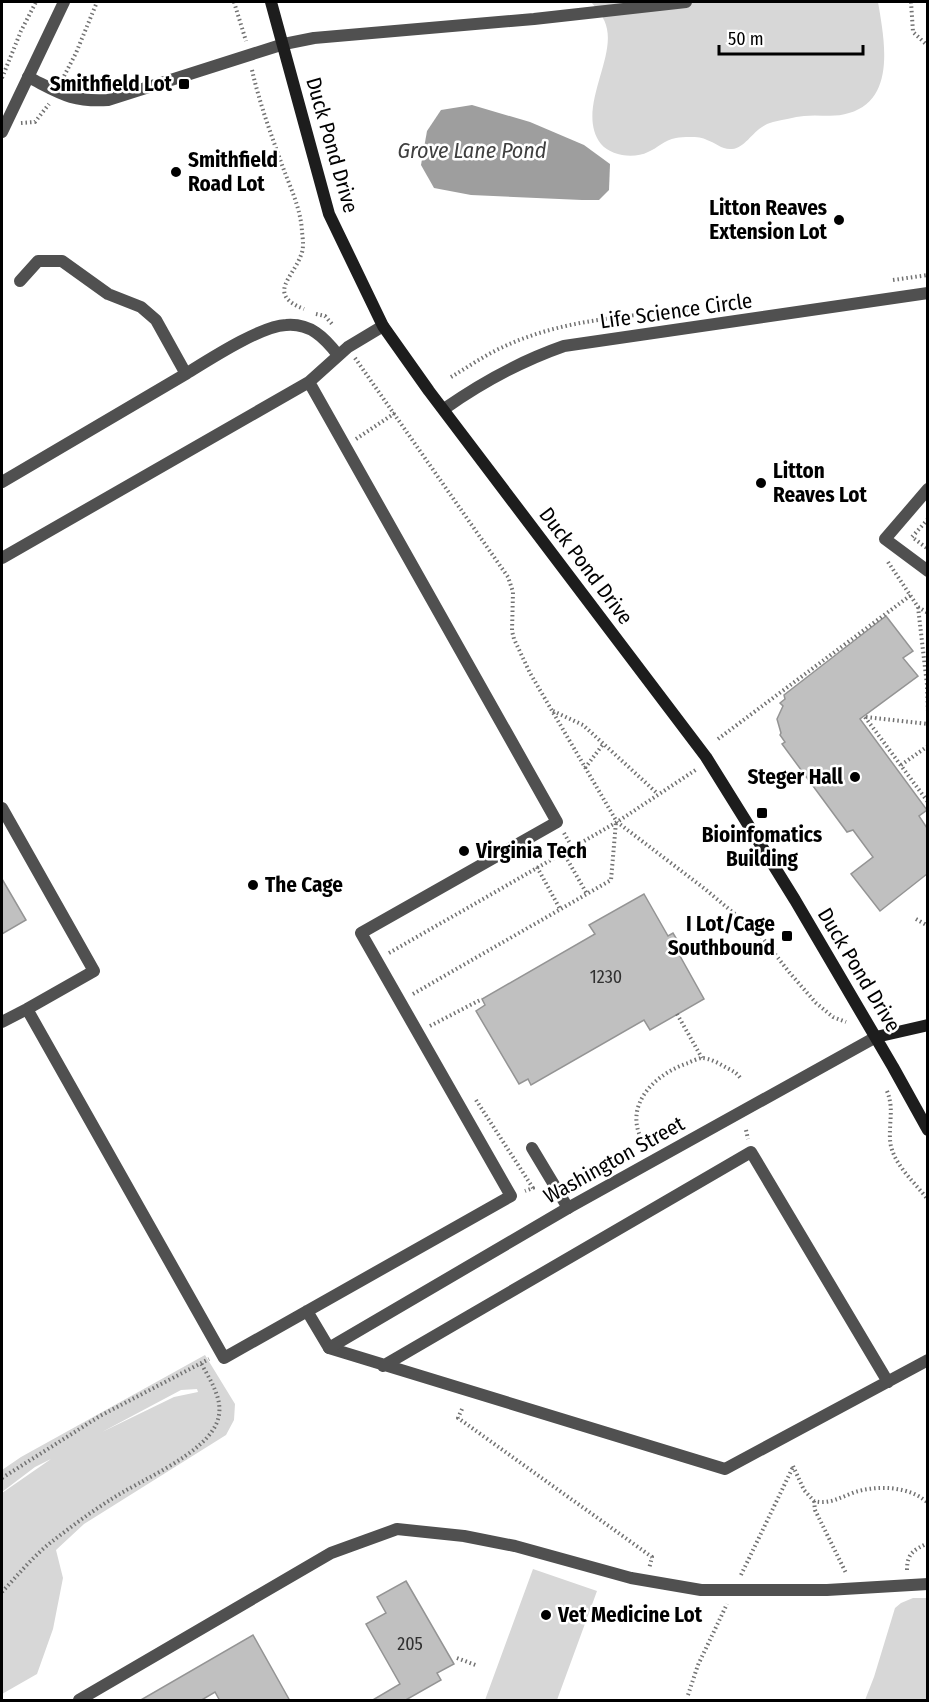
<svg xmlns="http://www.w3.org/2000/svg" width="929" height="1702" font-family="'Fira Sans Condensed',sans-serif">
<rect width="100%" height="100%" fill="#fff"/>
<path fill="#d7d7d7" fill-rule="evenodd" d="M591 2H878C884 38 897 99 849 113 835 118 819 114 804 116 794 117 783 120 773 122 753 127 748 147 732 149 722 150 716 143 707 140 700 136 684 137 676 138 664 140 658 148 648 152 634 159 611 156 601 144 576 112 614 62 607 29 605 18 598 10 591 2Z
M205 1355 235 1404 234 1420 226 1435 84 1524 56 1550 63 1578 53 1629 37 1674 2 1694V1493L51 1459 35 1467 2 1492V1470L21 1457ZM197 1389 198 1392 174 1397 102 1432 181 1390Z
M533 1569 597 1591 557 1700H485Z
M913 1598H927V1700H865L874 1677 895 1608 901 1603Z"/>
<path fill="#9e9e9e" d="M472 105 530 122 584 145 610 164 609 190 599 200H582L471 195 434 188 421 165 427 131 441 110Z"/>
<path fill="#c0c0c0" stroke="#949494" stroke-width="1.5" d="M886 616 913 651 903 658 918 676 860 719 927 810 919 816 927 828V874L880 911 851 874 873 857 853 830 847 832 782 744 785 742 780 735 781 733 777 719 783 706 780 703 785 699 784 695Z
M2 879 26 920 2 934Z
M644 894 668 936 673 933 685 953 680 956 704 999 650 1030 644 1020 531 1085 528 1079 519 1084 476 1011 485 1005 482 999 595 934 589 925Z
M406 1581 454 1664 437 1673 441 1680 404 1701H371L400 1684 366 1624 386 1613 377 1597Z
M253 1635 290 1701H220L215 1692 200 1701H139Z"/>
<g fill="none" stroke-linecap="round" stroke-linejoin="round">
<path stroke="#727272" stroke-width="4" stroke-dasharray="1.5 3" stroke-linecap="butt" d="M234 2 246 41
M911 2 913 32 928 46
M252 70C259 101 270 132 281 162 289 185 301 208 302 232 303 240 304 249 301 255 293 278 266 294 304 309
M2 78 21 31 36 2
M62 80 76 53 97 2
M21 123 35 122 49 104
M893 280 928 275
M316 314 325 316 332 324
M355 358 508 577 513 592 512 631 514 639 530 673 617 822 705 889 761 936 789 972 816 1003 833 1017 846 1022
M451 377C468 367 485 355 503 347 564 318 635 316 702 308
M356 439 395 413
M928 519 912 537 928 549
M888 562 918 607 928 613
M918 607 927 685 928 712
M553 711 583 725 658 794
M865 717 928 802
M866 717 928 724
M718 739 911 595
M901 765 928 746
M585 768 604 743
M564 833 572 847
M563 852 587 894
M537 867 560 909
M916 919 928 926
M389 953 617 822 697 769
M413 994 611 880 616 822
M677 1014 702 1058
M430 1026 482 999
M887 1091C894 1108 889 1122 890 1139 891 1163 915 1182 928 1200
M476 1100 533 1188 525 1191
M746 1130 748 1139
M641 1138C624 1103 657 1073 688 1063 692 1061 697 1059 701 1058 710 1058 720 1064 727 1068 733 1071 737 1073 741 1079
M462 1409 458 1418 652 1557 649 1569
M793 1466 804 1490 814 1501C829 1505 841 1497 855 1492 878 1485 910 1486 928 1503
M2 1478 100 1416 209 1359
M814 1501 815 1510 846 1573
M907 1570C907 1553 914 1550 928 1543
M741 1575 793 1467
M2 1592C18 1575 35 1554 54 1540 72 1526 91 1512 110 1500 138 1481 209 1453 218 1419 224 1400 210 1380 201 1363
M457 1658 478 1666
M688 1695 698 1665 727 1604"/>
<path stroke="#505050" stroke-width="12" d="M28 77C60 93 70 102 108 100L284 44
M20 281 38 261H62L108 294 141 307 156 320 186 374
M309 382 348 347 383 326
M2 482C62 447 123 411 184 375 207 361 260 326 286 325 310 323 324 337 338 355
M928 489 885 539 928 571
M2 558 309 382 557 822 361 933 511 1196 224 1358 27 1009 94 971 2 808
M2 1022 27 1009
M532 1148 568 1208
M307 1311 329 1348 725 1469 928 1360
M383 1366 751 1152 888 1382
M79 1700 331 1553 397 1529 464 1536 515 1546 631 1578 701 1590H827L928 1584"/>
<path stroke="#505050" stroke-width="12" d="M284 44 314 38 534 19 686 2
M2 132 64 2
M444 409C481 383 521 361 564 346L928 293
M329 1348 568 1208 876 1037"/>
<path stroke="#1d1d1d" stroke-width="12" d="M271 2 329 214 383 326 429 391 706 757 795 900 893 1067 928 1130
M876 1037 928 1025"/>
</g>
<g fill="#000" stroke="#fff" stroke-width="2">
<rect x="178" y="78" width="12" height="12" rx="3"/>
<circle cx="176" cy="172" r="6"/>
<circle cx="839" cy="220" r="6"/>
<circle cx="761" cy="483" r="6"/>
<circle cx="855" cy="777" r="6"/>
<rect x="756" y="807" width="12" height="12" rx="3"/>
<circle cx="464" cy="851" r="6"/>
<circle cx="253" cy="885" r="6"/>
<rect x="781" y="930" width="12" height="12" rx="3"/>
<circle cx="546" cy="1615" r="6"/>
</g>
<g text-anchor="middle" stroke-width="5" stroke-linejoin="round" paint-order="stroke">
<g font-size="18" fill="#303030">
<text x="606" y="983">1230</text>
<text x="410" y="1650">205</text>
</g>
<g font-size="21" font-weight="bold" fill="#000" stroke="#fff" text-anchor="start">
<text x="172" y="91" text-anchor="end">Smithfield Lot</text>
<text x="188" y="167">Smithfield<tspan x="188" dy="24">Road Lot</tspan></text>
<text x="827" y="215" text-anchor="end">Litton Reaves<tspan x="827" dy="24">Extension Lot</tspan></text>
<text x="773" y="478">Litton<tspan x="773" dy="24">Reaves Lot</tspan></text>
<text x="843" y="784" text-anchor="end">Steger Hall</text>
<text x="762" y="842" text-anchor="middle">Bioinfomatics<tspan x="762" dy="24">Building</tspan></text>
<text x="476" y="858">Virginia Tech</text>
<text x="265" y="892">The Cage</text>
<text x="775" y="931" text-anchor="end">I Lot/Cage<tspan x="775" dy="24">Southbound</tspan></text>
<text x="558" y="1622">Vet Medicine Lot</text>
</g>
<g font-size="21" fill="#000" stroke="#fff">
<text transform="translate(332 145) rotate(74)" y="7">Duck Pond Drive</text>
<text transform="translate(676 311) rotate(-8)" y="7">Life Science Circle</text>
<text transform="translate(586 566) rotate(53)" y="7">Duck Pond Drive</text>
<text transform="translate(859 970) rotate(59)" y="7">Duck Pond Drive</text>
<text transform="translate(614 1160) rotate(-29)" y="7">Washington Street</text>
</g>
<g font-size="22" font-style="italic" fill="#3f3f3f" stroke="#fff">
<text x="472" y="158">Grove Lane Pond</text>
</g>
</g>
<rect width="929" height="1702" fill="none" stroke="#000000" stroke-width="6"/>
<path d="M719 45v9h144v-9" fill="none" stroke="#000000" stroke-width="3"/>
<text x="728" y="45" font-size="18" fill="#000000" stroke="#ffffff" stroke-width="4.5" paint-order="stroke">50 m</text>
</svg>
